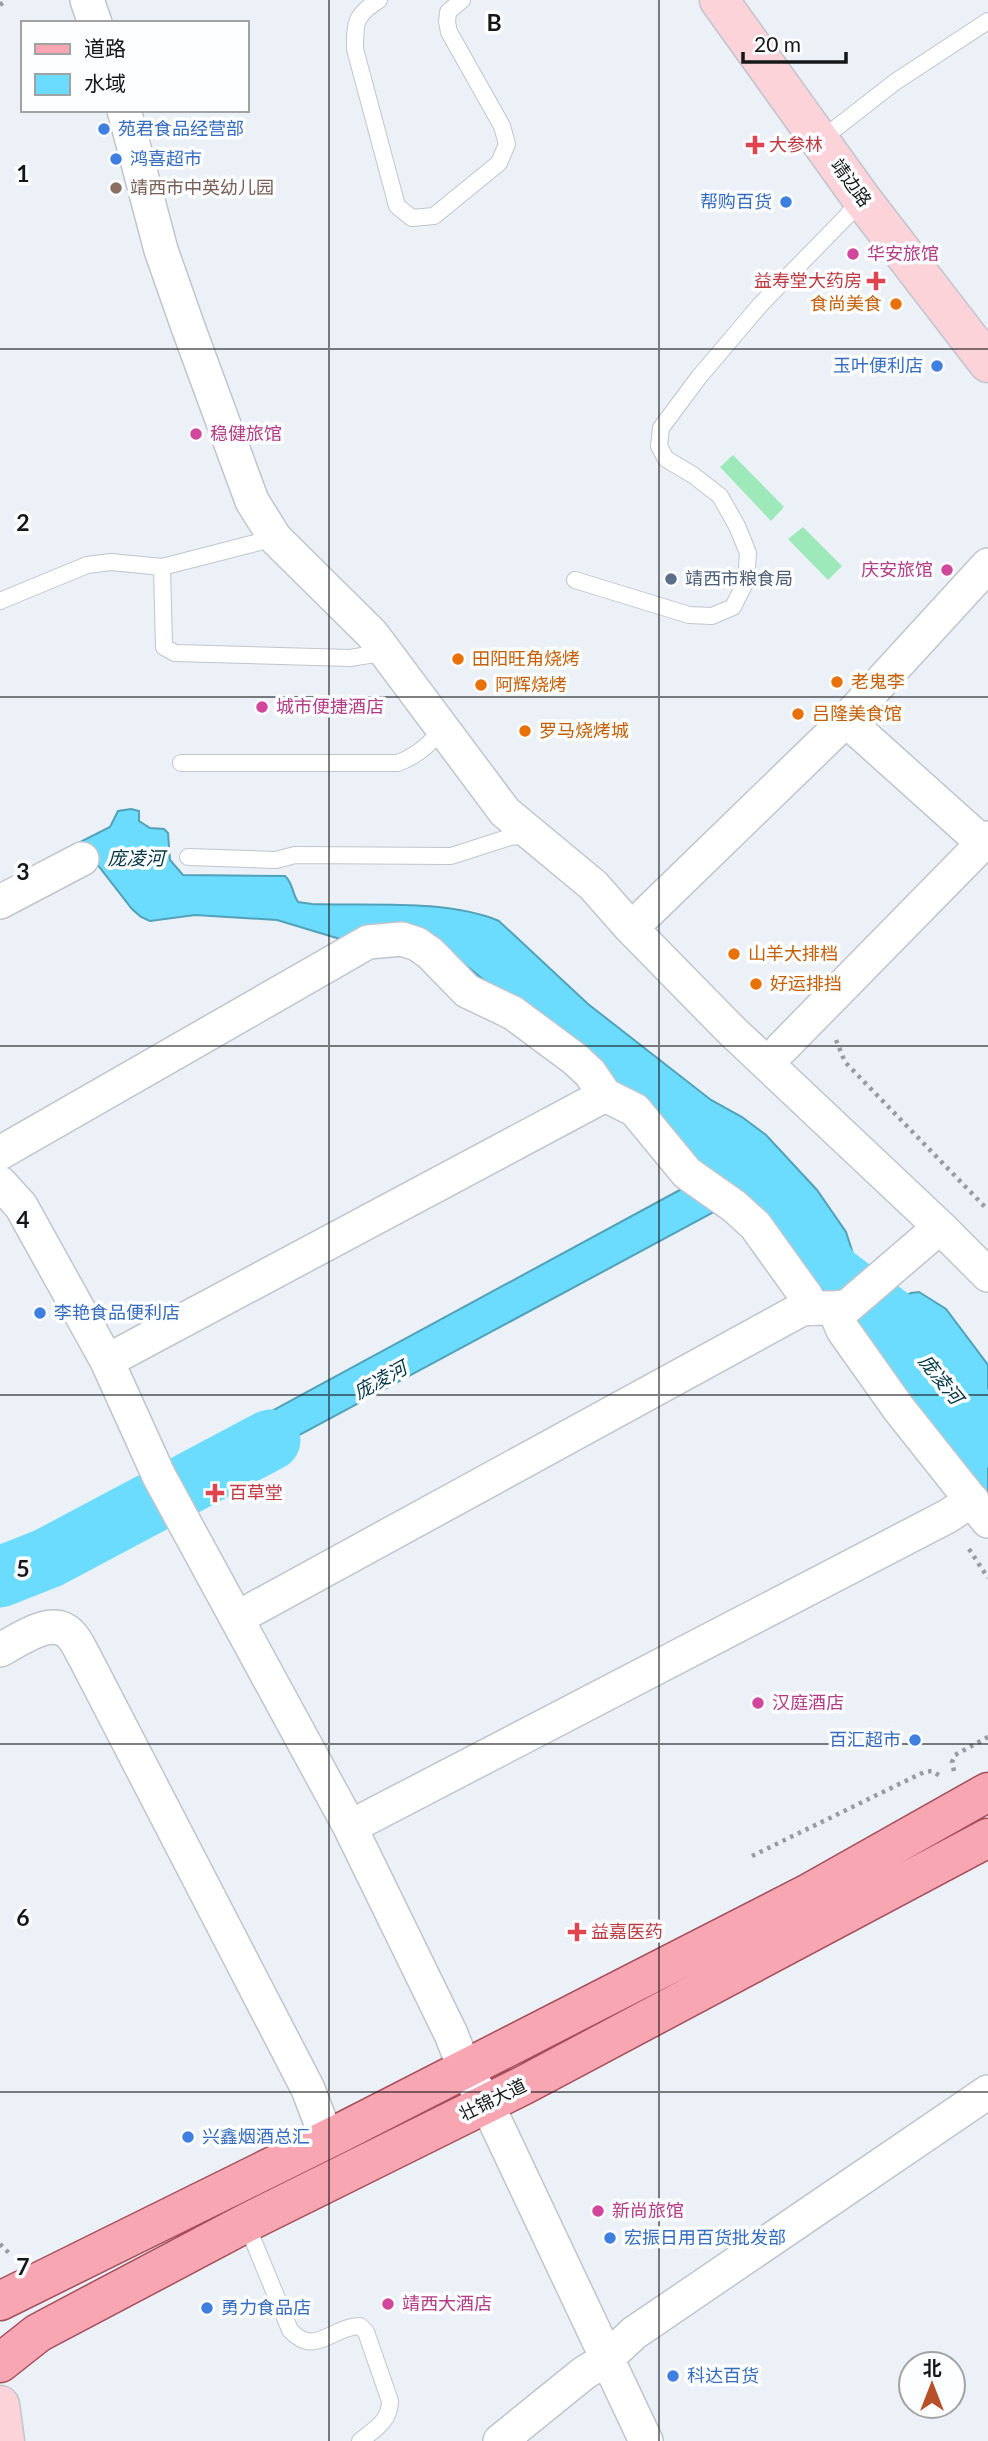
<svg xmlns="http://www.w3.org/2000/svg" width="988" height="2441" font-family="Lato,'Noto Sans SC',sans-serif">
<rect width="100%" height="100%" fill="#ecf1f7"/>
<path fill="#9de9b9" d="M733 455 784 507 771 521 720 467Z
M803 527 842 566 828 580 788 539Z"/>
<path fill="#6bdcfe" stroke="#51a1b9" stroke-width="2" d="M131 809 139 811V821L150 828 164 829 168 833 170 860 183 875 285 876C293 883 292 893 298 902L312 904C369 906 446 899 499 921L588 1004 711 1100 742 1117 766 1135 817 1190 846 1232 857 1266 831 1290 818 1287 725 1185 687 1150 473 971 433 941 340 939 277 920 195 915 150 921 141 917 132 909 80 842 110 827 118 811Z
M689 1185 725 1206 199 1489 185 1458Z
M919 1292 946 1309 988 1365V1504L945 1451 855 1319 911 1293Z
M146 1496 151 1513 0 1589V1563L36 1557Z"/>
<g fill="none" stroke-linecap="round" stroke-linejoin="round">
<path stroke="#6bdcfe" stroke-width="61" d="M786 1217 833 1275 894 1321 936 1376 988 1437
M0 1577 48 1558 270 1440"/>
<defs>
<path id="service" d="M379 0C355 15 355 22 355 49L397 206 412 218 434 216 499 163 507 144 502 126 449 32 447 22 448 12 462 0
M836 128 895 82 988 21
M162 567 164 647 175 653 350 658 387 652
M575 580 689 615 712 616 733 607 746 581 748 553 737 526 720 496 693 475 666 459 659 446 661 428 699 377 761 304 847 216 861 198
M0 601 87 565 111 562 162 567 275 538
M181 763H398C418 755 430 744 443 728
M188 857 276 860 295 855 451 856 510 837 528 835
M246 2223 290 2330C315 2358 332 2326 360 2326L366 2332 390 2401C390 2421 375 2429 360 2441"/>
<path id="minor" d="M87 0 95 23
M124 110 161 250 188 327 252 501 275 538 372 634 505 812 593 885 631 928 731 1030 940 1227 988 1275
M846 720 983 843
M0 902 82 859
M646 914 846 720 988 565
M781 1049 988 838
M0 1153 368 942 402 939 417 944 430 953 467 991 513 1013 575 1059 590 1073 605 1095 635 1110 687 1173 734 1206 755 1225 806 1296 812 1307
M0 1183 21 1206 107 1361 159 1476 350 1827 451 2034 465 2070 487 2104 646 2441
M834 1309 843 1330 899 1409 988 1521
M107 1361 605 1095
M237 1618 800 1310C816 1306 831 1310 848 1306L940 1227
M0 1650C18 1641 52 1614 71 1635 77 1641 81 1651 85 1658L308 2089 327 2139
M350 1827 948 1516 972 1500
M500 2441 584 2373 605 2360 634 2333 988 2092"/>
<path id="secondary" d="M719 0 861 198 988 363
M0 2405 5 2441"/>
<path id="primary" d="M0 2301 342 2132 807 1894 988 1792
M0 2363 38 2333 246 2223 524 2085 988 1838"/>
</defs>
<use href="#service" stroke="#c0c5cb" stroke-width="18"/>
<use href="#minor" stroke="#c0c5cb" stroke-width="36"/>
<use href="#secondary" stroke="#c0c5cb" stroke-width="41"/>
<use href="#primary" stroke="#a54e5a" stroke-width="41"/>
<path stroke="#989ca0" stroke-width="4.5" stroke-dasharray="3.5 5" stroke-linecap="butt" d="M0 5 6 0
M836 1040 845 1062 988 1210
M969 1549 988 1578
M954 1771 952 1762 955 1755 988 1737
M752 1856 924 1772 932 1771 940 1776
M0 2244 12 2256"/>
<use href="#service" stroke="#fff" stroke-width="16"/>
<use href="#minor" stroke="#fff" stroke-width="33"/>
<use href="#secondary" stroke="#fbd3d8" stroke-width="38"/>
<use href="#primary" stroke="#f8a6b1" stroke-width="38"/>
</g>
<path fill="none" stroke="#151719" stroke-width="2" stroke-opacity="0.55" d="M329 0V2441M659 0V2441M0 349H988M0 697H988M0 1046H988M0 1395H988M0 1744H988M0 2092H988"/>
<g fill="#3f7fe0" stroke="#fdfeff" stroke-width="2.5">
<circle cx="104" cy="129" r="7"/>
<circle cx="116" cy="159" r="7"/>
<circle cx="786" cy="202" r="7"/>
<circle cx="937" cy="366" r="7"/>
<circle cx="40" cy="1313" r="7"/>
<circle cx="915" cy="1740" r="7"/>
<circle cx="188" cy="2137" r="7"/>
<circle cx="610" cy="2238" r="7"/>
<circle cx="207" cy="2308" r="7"/>
<circle cx="673" cy="2376" r="7"/>
</g>
<g fill="#e0444e" stroke="#fdfeff" stroke-width="2.5">
<path d="M751.5 134.5h7v7h7v7h-7v7h-7v-7h-7v-7h7z"/>
<path d="M872.5 270.5h7v7h7v7h-7v7h-7v-7h-7v-7h7z"/>
<path d="M211.5 1482.5h7v7h7v7h-7v7h-7v-7h-7v-7h7z"/>
<path d="M573.5 1921.5h7v7h7v7h-7v7h-7v-7h-7v-7h7z"/>
</g>
<circle fill="#8d6e63" stroke="#fdfeff" stroke-width="2.5" cx="116" cy="188" r="7"/>
<g fill="#d1479c" stroke="#fdfeff" stroke-width="2.5">
<circle cx="853" cy="254" r="7"/>
<circle cx="196" cy="434" r="7"/>
<circle cx="947" cy="570" r="7"/>
<circle cx="262" cy="707" r="7"/>
<circle cx="758" cy="1703" r="7"/>
<circle cx="598" cy="2211" r="7"/>
<circle cx="388" cy="2304" r="7"/>
</g>
<g fill="#e8710a" stroke="#fdfeff" stroke-width="2.5">
<circle cx="896" cy="304" r="7"/>
<circle cx="458" cy="659" r="7"/>
<circle cx="837" cy="682" r="7"/>
<circle cx="481" cy="685" r="7"/>
<circle cx="798" cy="714" r="7"/>
<circle cx="525" cy="731" r="7"/>
<circle cx="734" cy="954" r="7"/>
<circle cx="756" cy="984" r="7"/>
</g>
<circle fill="#5c6f8a" stroke="#fdfeff" stroke-width="2.5" cx="671" cy="579" r="7"/>
<g text-anchor="middle" stroke-width="7" stroke-linejoin="round" paint-order="stroke">
<g font-size="18" fill="#366cbe" stroke="#fdfeff" text-anchor="start">
<text x="118" y="135">苑君食品经营部</text>
<text x="130" y="165">鸿喜超市</text>
<text x="772" y="208" text-anchor="end">帮购百货</text>
<text x="923" y="372" text-anchor="end">玉叶便利店</text>
<text x="54" y="1319">李艳食品便利店</text>
<text x="901" y="1746" text-anchor="end">百汇超市</text>
<text x="202" y="2143">兴鑫烟酒总汇</text>
<text x="624" y="2244">宏振日用百货批发部</text>
<text x="221" y="2314">勇力食品店</text>
<text x="687" y="2382">科达百货</text>
</g>
<g font-size="18" fill="#be3a42" stroke="#fdfeff" text-anchor="start">
<text x="769" y="151">大参林</text>
<text x="862" y="287" text-anchor="end">益寿堂大药房</text>
<text x="229" y="1499">百草堂</text>
<text x="591" y="1938">益嘉医药</text>
</g>
<g font-size="18" fill="#151719" stroke="#fdfeff">
<text transform="translate(851 183) rotate(54)" y="6">靖边路</text>
<text transform="translate(493 2100) rotate(-26)" y="6">壮锦大道</text>
</g>
<g font-size="18" fill="#785e54" stroke="#fdfeff" text-anchor="start">
<text x="130" y="194">靖西市中英幼儿园</text>
</g>
<g font-size="18" fill="#b23c85" stroke="#fdfeff" text-anchor="start">
<text x="867" y="260">华安旅馆</text>
<text x="210" y="440">稳健旅馆</text>
<text x="933" y="576" text-anchor="end">庆安旅馆</text>
<text x="276" y="713">城市便捷酒店</text>
<text x="772" y="1709">汉庭酒店</text>
<text x="612" y="2217">新尚旅馆</text>
<text x="402" y="2310">靖西大酒店</text>
</g>
<g font-size="18" fill="#c56008" stroke="#fdfeff" text-anchor="start">
<text x="882" y="310" text-anchor="end">食尚美食</text>
<text x="472" y="665">田阳旺角烧烤</text>
<text x="851" y="688">老鬼李</text>
<text x="495" y="691">阿辉烧烤</text>
<text x="812" y="720">吕隆美食馆</text>
<text x="539" y="737">罗马烧烤城</text>
<text x="748" y="960">山羊大排档</text>
<text x="770" y="990">好运排挡</text>
</g>
<g font-size="18" fill="#4e5e75" stroke="#fdfeff" text-anchor="start">
<text x="685" y="585">靖西市粮食局</text>
</g>
<g font-size="19" font-style="italic" fill="#003442" stroke="#fdfeff">
<text x="136" y="865">庞凌河</text>
<text transform="translate(941 1379) rotate(51)" y="7">庞凌河</text>
<text transform="translate(380 1380) rotate(-29)" y="7">庞凌河</text>
</g>
</g>
<g font-size="23" text-anchor="middle" font-weight="bold" fill="#151719" stroke="#fdfeff" stroke-width="7" stroke-linejoin="round" paint-order="stroke">
<text x="494" y="31">B</text>
<text x="23" y="182">1</text>
<text x="23" y="531">2</text>
<text x="23" y="880">3</text>
<text x="23" y="1228">4</text>
<text x="23" y="1577">5</text>
<text x="23" y="1926">6</text>
<text x="23" y="2275">7</text>
</g>
<rect x="21" y="21" width="228" height="91" fill="#fdfeff" stroke="#a0a2a3" stroke-width="2"/>
<rect x="35" y="44" width="35" height="10" fill="#f8a6b1" stroke="#a0a2a3" stroke-width="2"/>
<text x="84" y="56" font-size="21" fill="#151719">道路</text>
<rect x="35" y="74" width="35" height="21" fill="#6bdcfe" stroke="#a0a2a3" stroke-width="2"/>
<text x="84" y="91" font-size="21" fill="#151719">水域</text>
<g transform="translate(932 2385)"><circle r="33" fill="#fdfeff" stroke="#a0a2a3" stroke-width="2"/>
<path d="M0-5L12 26L0 18L-12 26Z" fill="#b8512a"/>
<text y="-10" font-size="19" font-weight="bold" text-anchor="middle" fill="#151719">北</text>
</g>
<path d="M743 52v10h103v-10" fill="none" stroke="#151719" stroke-width="3.5"/>
<text x="754" y="52" font-size="21" fill="#151719" stroke="#fdfeff" stroke-width="5" paint-order="stroke">20 m</text>
</svg>
